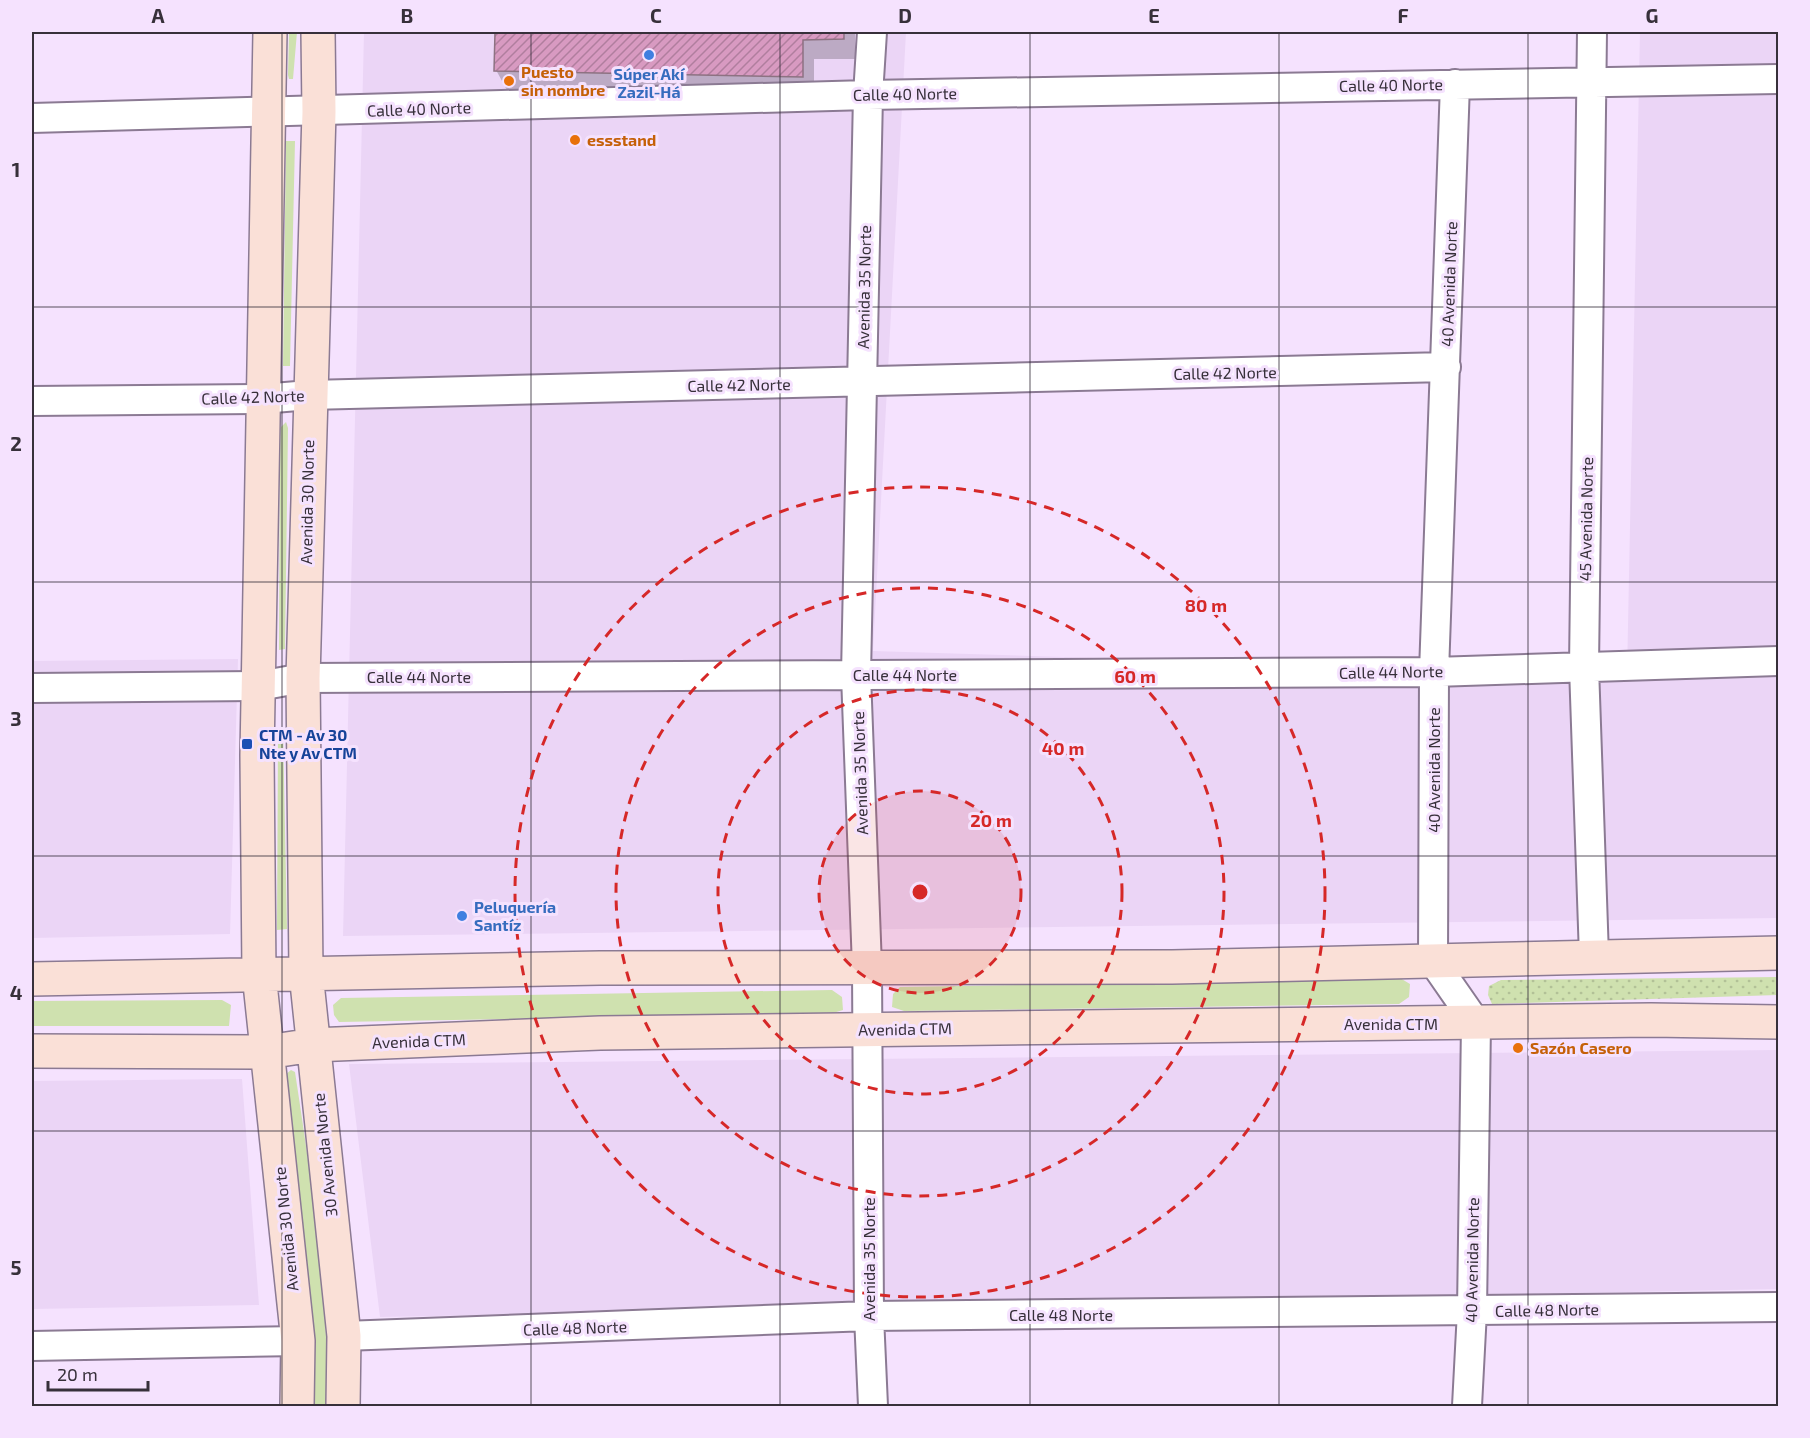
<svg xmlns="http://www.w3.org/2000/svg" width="1810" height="1438" font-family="'Exo 2',sans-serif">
<defs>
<pattern id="park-dots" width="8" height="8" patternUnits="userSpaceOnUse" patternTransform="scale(1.5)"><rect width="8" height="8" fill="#cfe1af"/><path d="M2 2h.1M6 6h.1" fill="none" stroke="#b2c197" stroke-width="1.8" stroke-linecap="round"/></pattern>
<pattern id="building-hatch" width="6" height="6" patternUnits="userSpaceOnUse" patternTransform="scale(1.5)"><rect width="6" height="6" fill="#d89ac1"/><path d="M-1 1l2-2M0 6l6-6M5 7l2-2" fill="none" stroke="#b07e9e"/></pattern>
</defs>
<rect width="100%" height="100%" fill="#f5e2fe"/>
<path fill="#ebd5f6" d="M364 32H906L873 651 1627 675 1640 32H1778V918L343 936Z
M238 659 230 934 32 938V661Z
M1778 1050V1289L380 1317 349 1064Z
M242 1079 259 1305 32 1309V1081Z"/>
<path fill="#cfe1af" d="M289 32H297L293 79H289L288 75Z
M286 141H295L290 366H283Z
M286 422 288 428 285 649 279 650 280 428Z
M283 728 287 929 277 930 278 733Z
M1400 978 1410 984 1409 997 1399 1004 904 1011 892 1007 893 994 900 987Z
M832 990 842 997 843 1010 833 1013 339 1022 334 1015 333 1005 341 998Z
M222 1000 231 1005 229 1026H32V1001Z
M291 1070 295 1072C312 1183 328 1295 328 1406H313V1340L285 1075Z"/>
<path fill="url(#park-dots)" d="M1778 977V995L1492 1004 1488 995 1489 986 1501 980Z"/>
<path fill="#0003" d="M497 32H855V59H814V97L507 90 496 70Z"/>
<path fill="url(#building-hatch)" stroke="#8d7282" stroke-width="1.5" d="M495 32H844V39L803 40V77L494 71Z"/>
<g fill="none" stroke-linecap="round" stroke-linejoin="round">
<defs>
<path id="street" d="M872 32 868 95 856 675 867 967 869 1316 873 1406
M1592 32 1584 667 1594 956
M1455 84 1434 672 1433 961 1476 1023 1472 1311 1467 1406
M32 118 868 95 1778 79
M32 401 262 399 309 395 1446 367
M32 688 259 686 303 678 1434 672 1778 661
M344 1336 869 1316 1778 1307
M32 1346 298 1341"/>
<path id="secondary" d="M270 32 257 755 259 974 298 1341 297 1406
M318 32 319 112 303 678 306 973 344 1336 343 1406
M32 979 600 968 1172 967 1778 953
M32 1051 267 1052 313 1045 600 1033 1651 1020 1778 1022"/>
</defs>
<use href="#street" stroke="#8b7a93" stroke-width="32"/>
<use href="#secondary" stroke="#8b7a93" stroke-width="36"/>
<use href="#street" stroke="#fff" stroke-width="28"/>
<use href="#secondary" stroke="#fae0d7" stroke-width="33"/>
</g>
<path fill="none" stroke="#37303a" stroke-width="1.5" stroke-opacity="0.55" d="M282 32V1406M531 32V1406M780 32V1406M1030 32V1406M1279 32V1406M1528 32V1406M32 307H1778M32 582H1778M32 856H1778M32 1131H1778"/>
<circle cx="920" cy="892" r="101" fill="#d62828" fill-opacity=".12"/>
<g fill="none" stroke="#d62828" stroke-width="3" stroke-dasharray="10 8">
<circle cx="920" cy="892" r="101"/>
<circle cx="920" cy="892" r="202"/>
<circle cx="920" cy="892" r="304"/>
<circle cx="920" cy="892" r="405"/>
</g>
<g fill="#3f7fe0" stroke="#f5e2fe" stroke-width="2">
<circle cx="649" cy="55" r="6"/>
<circle cx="462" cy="916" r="6"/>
</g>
<g fill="#e8710a" stroke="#f5e2fe" stroke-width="2">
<circle cx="509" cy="81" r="6"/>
<circle cx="575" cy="140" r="6"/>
<circle cx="1518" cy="1048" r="6"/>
</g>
<rect fill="#1a4fb4" stroke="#f5e2fe" stroke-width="2" x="241" y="738" width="12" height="12" rx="3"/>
<g text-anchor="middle" stroke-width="6" stroke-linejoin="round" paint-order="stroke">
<g font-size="16" font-weight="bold" fill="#c56008" stroke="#f5e2fe" text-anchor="start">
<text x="521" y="78">Puesto<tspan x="521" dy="18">sin nombre</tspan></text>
<text x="587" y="146">essstand</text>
<text x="1530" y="1054">Sazón Casero</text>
</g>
<g font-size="16" font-weight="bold" fill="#366cbe" stroke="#f5e2fe">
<text x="649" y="80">Súper Akí<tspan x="649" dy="18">Zazil-Há</tspan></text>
<text x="474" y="913" text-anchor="start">Peluquería<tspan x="474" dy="18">Santíz</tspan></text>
</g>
<g font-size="16" fill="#37303a" stroke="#f5e2fe">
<text transform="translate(1391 85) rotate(-1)" y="6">Calle 40 Norte</text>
<text transform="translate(905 94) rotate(-1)" y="6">Calle 40 Norte</text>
<text transform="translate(419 109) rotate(-2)" y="6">Calle 40 Norte</text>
<text transform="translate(1449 284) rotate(-88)" y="6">40 Avenida Norte</text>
<text transform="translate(864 287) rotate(-89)" y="6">Avenida 35 Norte</text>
<text transform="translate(1225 373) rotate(-1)" y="6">Calle 42 Norte</text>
<text transform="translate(739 385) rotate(-1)" y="6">Calle 42 Norte</text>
<text transform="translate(253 397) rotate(-2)" y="6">Calle 42 Norte</text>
<text transform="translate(307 502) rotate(-89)" y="6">Avenida 30 Norte</text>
<text transform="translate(1586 519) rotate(-89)" y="6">45 Avenida Norte</text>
<text transform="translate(1391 672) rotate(-1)" y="6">Calle 44 Norte</text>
<text x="905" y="681">Calle 44 Norte</text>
<text x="419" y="683">Calle 44 Norte</text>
<text transform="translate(1434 770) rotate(-90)" y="6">40 Avenida Norte</text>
<text transform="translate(860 773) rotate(-92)" y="6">Avenida 35 Norte</text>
<text x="1391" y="1030">Avenida CTM</text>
<text transform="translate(905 1029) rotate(-1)" y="6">Avenida CTM</text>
<text transform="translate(419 1041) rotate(-2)" y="6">Avenida CTM</text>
<text transform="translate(325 1155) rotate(-96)" y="6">30 Avenida Norte</text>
<text transform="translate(286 1229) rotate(-96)" y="6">Avenida 30 Norte</text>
<text transform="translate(869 1259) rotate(-90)" y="6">Avenida 35 Norte</text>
<text transform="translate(1472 1260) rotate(-89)" y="6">40 Avenida Norte</text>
<text transform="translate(1547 1310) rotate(-1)" y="6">Calle 48 Norte</text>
<text x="1061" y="1321">Calle 48 Norte</text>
<text transform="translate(575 1328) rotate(-2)" y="6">Calle 48 Norte</text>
</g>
<g font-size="16" font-weight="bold" fill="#164399" stroke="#f5e2fe" text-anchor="start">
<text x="259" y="741">CTM - Av 30<tspan x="259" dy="18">Nte y Av CTM</tspan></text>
</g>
</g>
<circle cx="920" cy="892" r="9" fill="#d62828" stroke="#f5e2fe" stroke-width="3"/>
<g font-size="18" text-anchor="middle" font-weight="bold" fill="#d62828" stroke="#f5e2fe" stroke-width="6" stroke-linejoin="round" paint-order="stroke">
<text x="1206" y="612">80 m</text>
<text x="1135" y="683">60 m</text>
<text x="1063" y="755">40 m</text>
<text x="991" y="827">20 m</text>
</g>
<rect width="1810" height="1438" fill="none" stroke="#f5e2fe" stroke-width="66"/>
<path d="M48 1381v9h100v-9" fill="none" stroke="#37303a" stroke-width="3"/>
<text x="57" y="1381" font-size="18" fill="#37303a" stroke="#f5e2fe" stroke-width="4.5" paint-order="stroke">20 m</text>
<rect x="33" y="33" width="1744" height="1372" fill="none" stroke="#37303a" stroke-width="2"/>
<g font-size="20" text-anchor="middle" font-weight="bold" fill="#37303a">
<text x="158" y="23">A</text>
<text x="407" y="23">B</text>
<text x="656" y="23">C</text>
<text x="905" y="23">D</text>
<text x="1154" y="23">E</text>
<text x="1403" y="23">F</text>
<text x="1652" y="23">G</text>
<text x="16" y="177">1</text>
<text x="16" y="451">2</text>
<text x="16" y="726">3</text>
<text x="16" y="1000">4</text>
<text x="16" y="1275">5</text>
</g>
</svg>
